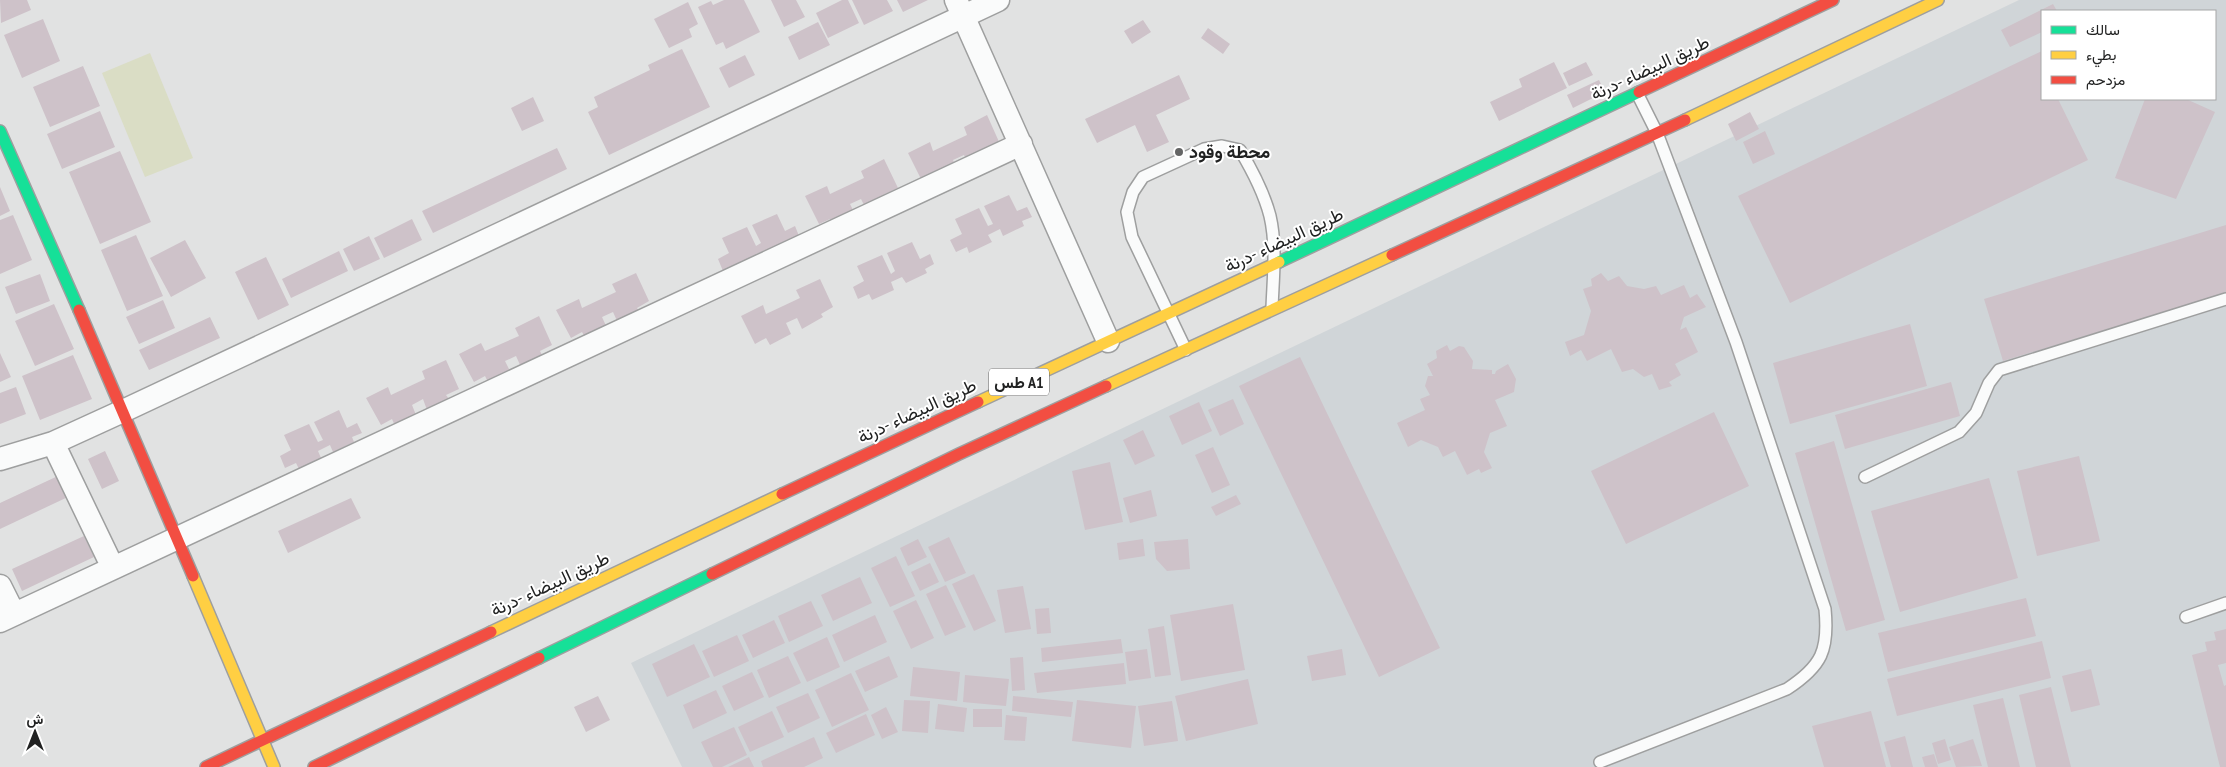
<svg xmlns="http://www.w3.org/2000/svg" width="2226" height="767" font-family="'PT Sans Narrow',Vazirmatn,sans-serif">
<rect width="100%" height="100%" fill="#e1e2e2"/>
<path fill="#d0d5d8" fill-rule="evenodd" d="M2019 0H2226V767H682L631 663ZM2042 11H2215V99H2042Z"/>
<path fill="#daddc5" d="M150 53 193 158 145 177 102 73Z"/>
<path fill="#cec2c9" d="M0 0H27L31 10 1 23Z
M724 0H744L760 32 726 49 723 42 716 45 698 7 711 1 713 5Z
M771 0H796L805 17 784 27Z
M842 0H848L859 23 828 38 816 13Z
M852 0H887L893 11 864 25Z
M897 0H928L903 12Z
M688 2 698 24 689 29 692 37 669 48 654 19Z
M2053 4 2057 11H2042V32L2010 47 2001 30Z
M43 19 60 61 22 78 4 35Z
M1143 20 1151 32 1132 44 1124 31Z
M818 22 830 45 799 60 788 37Z
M1208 28 1230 44 1223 54 1201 38Z
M682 49 710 107 609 155 588 112 598 107 594 97 650 70 648 65Z
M2042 51V99H2058L2088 160 1790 303 1738 196Z
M745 55 755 75 729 88 719 68Z
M1554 62 1567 88 1499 121 1490 102 1522 87 1519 79Z
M1586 62 1593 75 1569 86 1563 73Z
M83 66 100 106 50 127 33 87Z
M1179 75 1190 99 1156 115 1169 142 1147 152 1135 125 1097 143 1085 119Z
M1599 80 1605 92 1573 108 1567 95Z
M533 97 544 121 522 131 511 108Z
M2145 99H2186L2215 112 2176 199 2115 178Z
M100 111 115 147 62 169 47 134Z
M1750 112 1759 129 1736 141 1728 124Z
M987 115 1000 144 969 165 964 155 953 160 958 171 922 181 908 153 930 142 933 151 967 135 964 127Z
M1765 131 1775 154 1753 164 1743 142Z
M557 148 567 169 433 233 422 211Z
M120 151 151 222 100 244 69 172Z
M884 159 898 188 885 194 887 198 866 209 861 199 850 204 855 214 834 225 830 219 819 224 805 196 827 186 830 194 864 178 861 171Z
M0 187 10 211 0 216Z
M1009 195 1017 211 1027 207 1032 217 1022 221 1024 226 1003 236 1000 229 988 235 992 242 969 253 967 247 956 252 950 240 962 234 955 219 979 208 988 226 993 224 984 206Z
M777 214 785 231 795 226 799 236 771 255 768 249 756 254 759 261 723 271 718 259 729 253 722 238 747 227 756 246 761 243 752 225Z
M13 215 32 260 0 274V220Z
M412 219 422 240 384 258 374 238Z
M2226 225V293L2003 361 1984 299Z
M136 235 163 296 127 311 101 250Z
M369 236 380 259 354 271 343 249Z
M185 240 206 278 171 297 150 258Z
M912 242 920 259 930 254 934 264 925 269 927 273 906 283 902 277 891 282 894 290 872 300 869 294 858 299 853 287 864 281 857 266 882 255 891 274 895 271 887 253Z
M339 251 348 271 291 298 282 279Z
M266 257 289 305 258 320 235 272Z
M636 273 649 301 637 308 639 311 618 323 613 312 602 317 607 328 586 339 582 332 571 338 556 310 579 299 582 308 616 292 612 284Z
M1601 273 1608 281 1619 276 1627 286 1644 289 1656 286 1661 295 1684 285 1690 298 1697 294 1706 307 1684 317 1680 330 1686 327 1698 352 1675 364 1681 375 1669 382 1672 386 1659 390 1652 374 1644 377 1633 369 1622 372 1611 349 1587 361 1581 350 1570 356 1565 342 1584 335 1591 311 1583 289 1592 286 1591 279Z
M40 274 50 301 16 314 5 287Z
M820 279 833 307 821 314 823 317 802 329 797 318 786 323 791 334 770 345 766 338 755 344 741 316 763 305 766 314 800 298 796 290Z
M163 300 175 328 139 344 126 317Z
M54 304 74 349 35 366 15 321Z
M539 316 552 345 540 351 542 355 521 367 516 356 505 361 510 371 488 382 485 376 474 382 459 354 481 343 485 351 519 336 515 328Z
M210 317 220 338 149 370 139 350Z
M1910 324 1927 386 1790 424 1773 363Z
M1447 345 1450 351 1459 346 1464 347 1473 361 1472 369 1492 370V374H1495L1496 371 1508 364 1516 379 1514 392 1495 400 1507 426 1490 433 1484 452 1492 468 1481 473 1479 469 1467 475 1455 451 1443 457 1438 447 1421 440 1408 447 1397 423 1425 410 1420 399 1430 395 1425 386 1428 376H1433L1427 364 1437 358 1436 351Z
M0 353 11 377 0 382Z
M73 355 92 399 40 420 22 376Z
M1300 357 1440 648 1379 677 1239 386Z
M446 360 459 389 446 395 449 399 427 410 423 399 412 405 416 415 395 426 392 419 381 425 366 398 388 387 391 395 425 379 422 371Z
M1951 382 1960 416 1845 449 1835 415Z
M16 387 26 414 0 424V393Z
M1233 399 1244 424 1220 436 1208 410Z
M1199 402 1212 431 1182 445 1169 416Z
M339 410 347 428 357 423 362 433 352 437 354 442 333 452 330 445 318 451 321 458 299 469 296 463 285 468 280 456 291 450 284 435 309 424 318 442 323 440 314 422Z
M1714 412 1749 486 1626 544 1591 471Z
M1143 430 1155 456 1135 465 1123 440Z
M1834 441 1885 620 1846 631 1795 453Z
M1213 447 1230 485 1212 493 1195 455Z
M105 451 119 481 102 489 88 459Z
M2079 456 2100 541 2037 556 2017 471Z
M1110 462 1123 522 1085 530 1072 471Z
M60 475 70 496 0 529V503Z
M1989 478 2018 578 1900 612 1871 511Z
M1151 490 1157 516 1130 523 1123 498Z
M1236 495 1241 504 1216 516 1211 507Z
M351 498 361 518 288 553 278 531Z
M84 536 94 557 22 591 12 569Z
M949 537 966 573 945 582 928 547Z
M918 539 927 557 908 566 900 548Z
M1143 539 1145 556 1119 560 1117 543Z
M1188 539 1190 569 1167 571 1156 559 1154 542Z
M896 556 915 596 890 607 871 568Z
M930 563 939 582 920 591 911 572Z
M974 574 996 621 974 631 952 584Z
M860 577 872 603 833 621 821 595Z
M946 585 966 627 945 636 926 594Z
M1023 586 1031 629 1005 633 997 590Z
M2026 598 2036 636 1888 672 1878 633Z
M916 600 934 638 911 649 893 611Z
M811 601 823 626 789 642 778 616Z
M1233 604 1245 670 1181 681 1170 615Z
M1049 608 1051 633 1037 634 1035 609Z
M875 615 887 642 844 662 832 635Z
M774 620 785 643 753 658 742 635Z
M1164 626 1171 675 1155 677 1148 629Z
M2226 629V663L2218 665 2224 686 2226 685V767H2220L2192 655 2207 651 2205 642 2216 640 2214 632Z
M737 635 749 661 714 677 702 651Z
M827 637 840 667 807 682 793 653Z
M1121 639 1123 653 1042 662 1041 648Z
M2042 641 2051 678 1897 716 1887 679Z
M694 644 710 677 667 697 652 664Z
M1147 649 1151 678 1129 681 1125 652Z
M1342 649 1346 675 1312 681 1307 656Z
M788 656 801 683 769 698 757 670Z
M889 656 898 677 865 692 855 671Z
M1023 657 1025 690 1012 691 1010 658Z
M1124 663 1126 684 1037 693 1034 673Z
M913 667 960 672 957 701 910 696Z
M2091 669 2100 705 2071 712 2062 676Z
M752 672 764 697 734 711 722 686Z
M851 673 869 710 832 727 815 690Z
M965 675 1009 679 1006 706 963 702Z
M1248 679 1258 724 1186 741 1175 696Z
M2051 687 2071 767H2036L2019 695Z
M716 690 727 713 693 729 683 705Z
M808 693 820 718 788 733 776 707Z
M598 696 610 720 586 732 574 707Z
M1013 696 1073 702 1071 717 1012 711Z
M2003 698 2020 767H1988L1973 705Z
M904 700 930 701 928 733 902 731Z
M1077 700 1136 706 1131 748 1072 741Z
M1172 701 1178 741 1144 746 1138 706Z
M938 704 967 708 964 732 935 729Z
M886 707 898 732 882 739 871 715Z
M973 709H1002V727H973Z
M772 711 784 737 750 752 738 727Z
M1871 711 1886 767H1824L1812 726Z
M866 714 875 735 836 753 826 733Z
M1006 715 1027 717 1025 741 1004 740Z
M734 727 747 755 722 767H713L701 742Z
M1905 736 1913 767H1891L1884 742Z
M814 737 823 758 804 767H763L761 761Z
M1945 739 1951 760 1938 764 1932 743Z
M1973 739 1982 766 1956 767 1949 747Z
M1934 754 1938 767H1925L1922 757Z
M749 757 754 767H728Z"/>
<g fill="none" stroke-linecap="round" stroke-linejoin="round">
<defs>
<path id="lane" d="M1186 350 1132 237 1127 212 1133 192 1143 177 1204 149 1222 146 1240 150C1252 170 1264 193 1270 216 1277 246 1273 279 1272 308
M1865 477 1959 432 1976 413 1989 383 1999 370 2226 299
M2186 617 2226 603
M1600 762 1787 689C1822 666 1829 650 1825 609L1736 342 1657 133 1637 93"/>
<path id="street" d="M956 0 1108 341
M53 443 113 568
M0 459 53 443 123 411 998 0
M0 586 14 614
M0 621 1021 144"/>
<path id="fast" d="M0 131 79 310
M1279 262 1639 92
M539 658 712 574"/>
<path id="slow" d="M1685 120 1938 0
M1106 386 1392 255
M978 402 1279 262
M193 576 274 767
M491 632 782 494"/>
<path id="jam" d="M1639 92 1833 0
M1392 255 1685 120
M79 310 193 576
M782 494 978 402
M712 574 959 454 1106 386
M206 767 491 632
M314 767 539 658"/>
</defs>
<use href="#lane" stroke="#9e9f9f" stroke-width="14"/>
<use href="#street" stroke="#9e9f9f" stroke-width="25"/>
<use href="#fast" stroke="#9e9f9f" stroke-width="14"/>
<use href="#slow" stroke="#9e9f9f" stroke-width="14"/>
<use href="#jam" stroke="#9e9f9f" stroke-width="14"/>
<use href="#lane" stroke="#fafbfb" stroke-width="11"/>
<use href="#street" stroke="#fafbfb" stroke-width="22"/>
<use href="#fast" stroke="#16e098" stroke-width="11"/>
<use href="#slow" stroke="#ffcf43" stroke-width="11"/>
<use href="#jam" stroke="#f24e42" stroke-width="11"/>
</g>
<circle fill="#646565" stroke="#fff" stroke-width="2" cx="1179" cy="152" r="5"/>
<g text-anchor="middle" stroke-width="4" stroke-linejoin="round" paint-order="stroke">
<rect fill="#fff" stroke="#646464" stroke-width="1" x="989" y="368.5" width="60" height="27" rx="4"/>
<g font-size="16" font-weight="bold" fill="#212222">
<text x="1019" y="388">طس A1</text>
</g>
<g font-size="18" fill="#212222" stroke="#fff">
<text transform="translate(1650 68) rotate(-25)" y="6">طريق البيضاء -درنة</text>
<text transform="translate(1284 240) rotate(-25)" y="6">طريق البيضاء -درنة</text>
<text transform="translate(917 411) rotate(-25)" y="6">طريق البيضاء -درنة</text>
<text transform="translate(550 584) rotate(-25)" y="6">طريق البيضاء -درنة</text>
</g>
<g font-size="18" font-weight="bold" fill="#212222" stroke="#fff" text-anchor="start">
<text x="1189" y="158">محطة وقود</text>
</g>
</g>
<rect x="2041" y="10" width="175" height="90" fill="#ffffff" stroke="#a6a7a7"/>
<rect x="2051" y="26" width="25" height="8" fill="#16e098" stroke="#a6a7a7"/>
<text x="2086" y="35" font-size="15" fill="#212222">سالك</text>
<rect x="2051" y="51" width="25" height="8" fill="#ffcf43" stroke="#a6a7a7"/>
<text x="2086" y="60" font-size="15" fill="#212222">بطيء</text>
<rect x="2051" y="76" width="25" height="8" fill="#f24e42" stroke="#a6a7a7"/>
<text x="2086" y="85" font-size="15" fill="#212222">مزدحم</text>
<g transform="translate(35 732)" stroke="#ffffff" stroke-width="4" paint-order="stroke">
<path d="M0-4L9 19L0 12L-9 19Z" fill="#212222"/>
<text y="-8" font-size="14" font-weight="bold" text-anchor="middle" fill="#212222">ش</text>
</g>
</svg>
